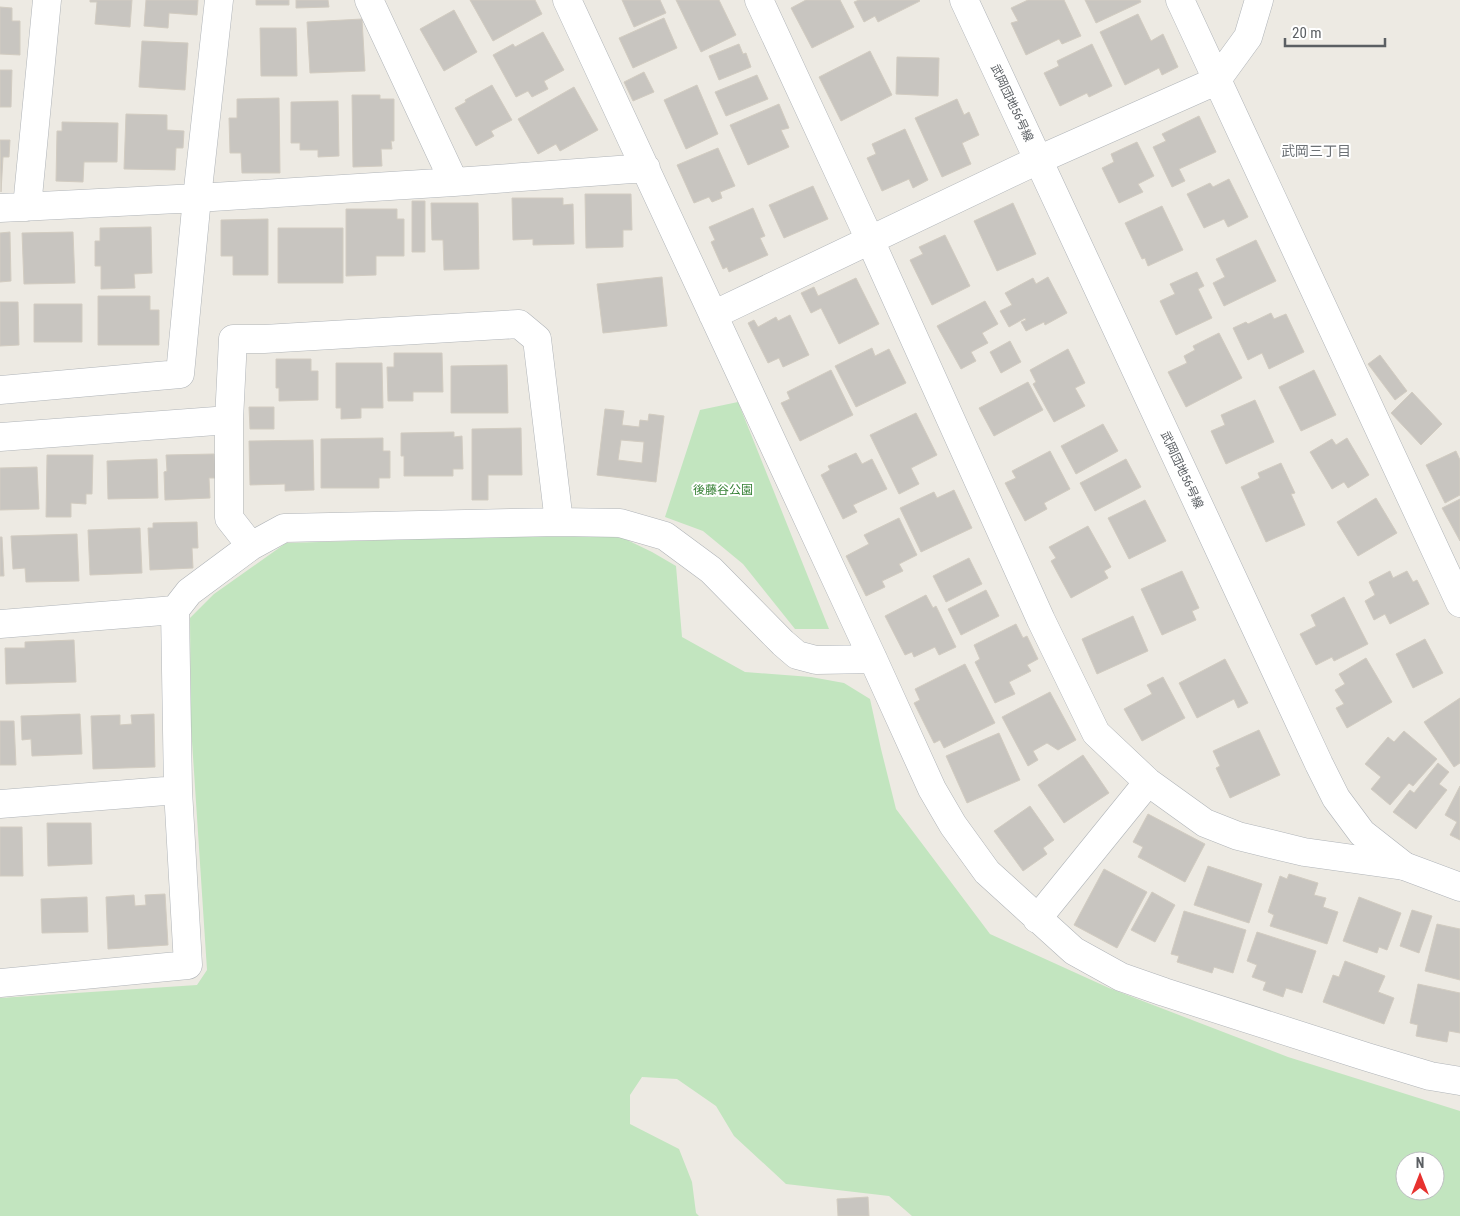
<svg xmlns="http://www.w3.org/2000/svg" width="1460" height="1216" font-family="'Roboto Condensed','Noto Sans JP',sans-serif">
<rect width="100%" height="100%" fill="#edeae3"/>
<path fill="#c2e5bf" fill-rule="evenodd" d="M738 402 829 629H795L743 564 703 531 665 517 700 410Z
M584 534 623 538 652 552 676 566 682 637 745 672 811 677 844 683 870 699 881 749 896 809 990 934 1109 988 1288 1057 1460 1111V1216H912L889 1196 786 1184 734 1136 716 1106 677 1079 642 1077 630 1095V1124L679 1149 692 1182 696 1213 699 1216H0V998L197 985 207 970 191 726 190 618 214 594 286 543ZM1405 1161H1435V1191H1405Z"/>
<path fill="#c8c5c0" stroke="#d2ccc1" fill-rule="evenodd" d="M90 0H132L130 27 95 24 97 2H90Z
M146 0H198L197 15 169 13 168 28 144 26Z
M256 0H289V5H256Z
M296 0H328L329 7 296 8Z
M470 0H535L542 14 493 41Z
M622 0H660L666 13 634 27Z
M676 0H719L736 35 701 52Z
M806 0H840L854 27 812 48 791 8Z
M859 0H919L920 1 878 22 875 16 864 22 854 2Z
M1028 0H1064L1081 36 1062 44 1059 39 1026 55 1011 23 1018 21 1011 8Z
M1085 0H1140L1141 2 1096 23Z
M0 7 12 8V21H20V55L0 54Z
M454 10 477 52 444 71 420 29Z
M1138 14 1151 41 1163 34 1178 67 1162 75 1159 68 1125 85 1100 32Z
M664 18 677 48 633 68 619 38Z
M362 19 365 71 310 73 307 22Z
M260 28H296L297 76H261Z
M543 32 564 70 544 81 548 89 532 97 528 91 516 97 493 55 513 44 515 47Z
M142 41 188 43 185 90 139 87Z
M739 44 743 54 746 53 751 67 719 80 709 56Z
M1092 44 1112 86 1089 97 1087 93 1060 106 1044 73 1059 66 1057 61Z
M870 51 892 95 841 121 819 77Z
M897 57 939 58 938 96 896 94Z
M0 70H12L11 107H0Z
M644 72 654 92 633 101 624 82Z
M757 75 768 99 726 116 715 92Z
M492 85 512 120 491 131 494 136 476 146 455 108 466 102 465 100Z
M697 85 718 134 686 149 664 100Z
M574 87 598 130 560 151 556 144 538 154 518 119Z
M352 95H380V99H394V141H391L392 149H381L382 166 353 167Z
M279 98 280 173H242L241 153H230L229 118H237V99Z
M957 99 964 115 969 112 979 135 962 143 971 164 942 177 915 118Z
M338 101 339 156 318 157V150H300V143H291V102Z
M779 104 789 128 781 130 789 147 748 165 730 125Z
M126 114 167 115V130L184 131 183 148H176L175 170 124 169Z
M1199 116 1216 152 1179 169 1185 181 1172 187 1153 147 1166 141 1162 134Z
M62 122 118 123 117 162H84L83 182 56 181 57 131H62Z
M905 129 928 180 913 188 909 179 882 191 867 158 876 154 872 144Z
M0 140H10L9 157H3L1 192Z
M1137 142 1154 176 1138 184 1143 192 1119 203 1102 168 1114 162 1111 154Z
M718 148 735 186 720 192 722 198 712 202 709 197 694 203 677 165Z
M1229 179 1248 217 1228 227 1224 219 1204 228 1187 194 1210 183 1213 187Z
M813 186 828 219 784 238 769 205Z
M585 194H631L632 230H623V247L586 248Z
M512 198H563V205L573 204 574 244 533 245V239L513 240Z
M412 201H425V252H412Z
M431 203H478L479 269 444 270 443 240H432Z
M1013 203 1036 254 997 271 974 221Z
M1162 206 1183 250 1148 266 1145 258 1142 259 1125 223Z
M753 208 765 236 760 238 768 255 729 272 727 267 723 269 711 242 715 240 709 227Z
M346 209H397V219H404V256H376V275L346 276Z
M268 219V275H233V256H221V220Z
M151 227 152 273 134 274 135 288 101 289V266H95V241H100V228Z
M278 228H343V283H278Z
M10 232 11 281 0 282V233Z
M73 232 75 283 24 284 22 233Z
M945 235 970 286 932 305 910 260 923 254 919 247Z
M1256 240 1276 281 1224 306 1213 283 1225 277 1216 259Z
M1197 272 1204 286 1198 289 1212 318 1176 335 1160 301 1175 294 1170 284Z
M662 277 667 326 603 333 597 284Z
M1048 277 1067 313 1045 325 1044 322 1026 331 1021 322 1026 320 1025 318 1009 327 1000 311 1012 305 1005 293 1033 278 1036 284Z
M856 278 879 324 839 344 821 308 811 313 801 293 814 287 818 296Z
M98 296H150V310H159V345H98Z
M985 301 998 324 982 333 988 343 971 352 976 361 961 369 937 326Z
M0 302H18L19 345 0 346Z
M34 304H82V342H34Z
M1271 313 1274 319 1286 314 1304 352 1269 369 1262 353 1248 360 1233 328 1246 322 1248 324Z
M790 315 809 355 783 367 779 358 768 363 748 323 754 320 758 327 776 317 778 321Z
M1219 333 1242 378 1186 407 1168 372 1187 363 1184 356 1195 350 1193 346Z
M1010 341 1021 362 1001 373 990 352Z
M872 348 875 356 889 349 906 383 856 407 835 366Z
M1068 349 1085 383 1075 388 1085 406 1054 422 1033 384 1036 382 1030 370Z
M394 353H442L443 392H413V401H388L387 367H394Z
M1380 355 1407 391 1395 400 1368 364Z
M276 359H311V371H318V400L279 401V388H276Z
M336 363H382L383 408H361V418L341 419V408H336Z
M507 365 508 413H451V366Z
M831 370 853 415 800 441 781 403 790 399 787 392Z
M1314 370 1336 415 1301 431 1279 387Z
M1028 382 1043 410 994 436 979 408Z
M1412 392 1442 424 1421 445 1391 413Z
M1255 400 1274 442 1226 464 1211 431 1225 425 1221 415Z
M249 407H274V429H250Z
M605 409 624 411 622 425 639 427 640 420 648 421 649 414 664 416 656 482 597 475ZM621 440 644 442 642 463 618 460Z
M916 413 937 455 911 468 919 484 899 494 870 435Z
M1103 424 1118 451 1076 474 1061 446Z
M521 428 522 475H488V500H472V429Z
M454 432V437L462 436 463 469H453V476H404V456H401V433Z
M383 438V451H390V478H379V488H321V439Z
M1347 438 1369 475 1348 488 1344 482 1332 489 1310 452 1332 439 1336 445Z
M313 440 314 490 285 491V484L250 485 249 441Z
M1050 451 1070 489 1044 503 1047 509 1025 521 1005 483 1016 478 1012 471Z
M1456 451 1460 460V495L1445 503 1426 465Z
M856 453 862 464 872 459 887 489 853 505 857 512 843 519 821 475 830 470 828 466Z
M214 454 215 478H209L210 498 165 500 164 472 167 471 166 455Z
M47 455H93L92 494H86V504L71 503V517H46Z
M157 459 158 498 108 499 107 461Z
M1126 459 1141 487 1095 511 1080 483Z
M1281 463 1295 493 1291 494 1305 525 1266 542 1241 487 1260 478 1258 473Z
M37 467 39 509 0 510V468Z
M954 490 972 528 921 552 900 508 934 492 937 498Z
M1376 498 1397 533 1358 556 1337 522Z
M1460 499V541L1442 508Z
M1145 500 1166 541 1129 559 1108 518Z
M899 518 917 555 899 564 903 571 882 581 885 587 866 596 846 556 869 544 864 535Z
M197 522 198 548H192L193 568 150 570 148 528H153V523Z
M1088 526 1111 567 1104 571 1108 578 1071 598 1051 561 1056 558 1049 547Z
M140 528 142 573 90 575 88 530Z
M77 534 79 581 26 582 25 568 13 569 11 536Z
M0 537H2L4 576H0Z
M969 558 982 584 946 602 933 576Z
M1182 571 1199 608 1192 611 1196 620 1162 635 1141 589Z
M1390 571 1393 578 1407 571 1413 582 1417 580 1429 604 1390 624 1385 614 1374 620 1365 601 1375 595 1369 582Z
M986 590 999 616 961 635 948 609Z
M926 595 933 608 936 606 956 647 939 655 935 647 914 657 912 652 905 655 885 616Z
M1344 597 1368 644 1334 661 1332 657 1316 665 1300 634 1316 626 1311 615Z
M1133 616 1148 651 1097 674 1082 639Z
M1016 624 1023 638 1027 636 1038 659 1027 665 1031 671 1009 682 1015 694 995 703 975 662 980 659 974 645Z
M1425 639 1443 673 1413 688 1396 654Z
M74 640 76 682 6 684 5 648H25V642Z
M1366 658 1392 702 1347 728 1336 708 1344 704 1335 690 1345 684 1339 674Z
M1225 659 1248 703 1238 708 1234 699 1197 718 1179 683Z
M965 664 995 723 944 748 940 740 934 743 914 703 920 700 915 689Z
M1163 677 1185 718 1142 741 1124 709 1152 694 1147 685Z
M1050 692 1076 740 1058 750 1047 743 1033 751 1038 760 1028 766 1002 717Z
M1460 698V763L1454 767 1424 722Z
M80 714 82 754 32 756 31 739 22 740 21 716Z
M154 714 155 767 93 769 91 716 120 715V725L132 724 131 715Z
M0 721H14L16 765H0Z
M1259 730 1280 775 1230 798 1216 768 1220 766 1213 751Z
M1404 731 1437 759 1413 786 1409 783 1390 805 1371 789 1381 777 1365 764 1388 737 1394 742Z
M999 733 1020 780 967 803 946 756Z
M1083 755 1109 793 1064 823 1038 785Z
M1438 763 1449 772 1439 784 1447 790 1416 829 1393 812 1410 790 1414 793Z
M1460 786V840L1450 835 1457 822 1445 815Z
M1030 806 1054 840 1043 848 1047 854 1023 871 994 831Z
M1148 814 1205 844 1185 882 1138 857 1143 847 1133 842Z
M47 823H91L92 864 48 866Z
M0 827H22L23 876H0Z
M1208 866 1262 884 1249 923 1194 905Z
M1104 869 1147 892 1117 948 1074 925Z
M1289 874 1318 883 1314 895 1326 898 1323 907 1338 912 1327 944 1270 926 1274 915 1268 912 1280 876 1287 879Z
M1152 892 1175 905 1155 942 1131 930Z
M165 894 168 945 108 949 106 897 134 895 135 906 146 905 145 895Z
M87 897 88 932 42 933 41 899Z
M1359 897 1401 913 1387 950 1379 947 1377 953 1343 941Z
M1412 910 1432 916 1419 953 1400 946Z
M1184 911 1246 930 1233 973 1214 967 1212 973 1177 962 1179 956 1171 954Z
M1437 924 1460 929V980L1425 971Z
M1257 932 1316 951 1302 993 1286 988 1283 997 1263 990 1266 982 1252 977 1257 965 1247 961Z
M1345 961 1385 976 1378 992 1394 998 1384 1024 1323 1002 1333 975 1339 977Z
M1418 984 1460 993V1033L1449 1031 1447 1042 1416 1036 1418 1025 1410 1023Z
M868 1197 869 1216H838L837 1199Z"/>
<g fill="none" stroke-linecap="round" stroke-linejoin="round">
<defs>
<path id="street" d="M369 0 454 182
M567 0 873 659 932 789 953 825 987 872 1074 951 1121 977 1164 992 1367 1057 1430 1076 1460 1081
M759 0 870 240 1041 620 1096 733 1148 782 1205 823 1238 836 1304 852 1404 866
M1180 0 1460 603
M27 207 47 0
M0 208 197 198 454 182 646 168
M713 315 1038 160 1216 81 1248 37 1259 0
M0 390 180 374 197 198 219 0
M0 437 229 420
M251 546 229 518V420L233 339H264L519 324 537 339 559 522
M0 624 175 610
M0 804 178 790
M1037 919 1148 782
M0 983 188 965 178 790 175 610 189 592 251 546 284 528 559 522 620 523 665 536 711 570 783 643 797 655 816 660 873 659"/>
<path id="secondary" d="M964 0 1319 764 1336 798 1362 833 1404 866 1460 887"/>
</defs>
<use href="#street" stroke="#b0b4b8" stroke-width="29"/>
<use href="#secondary" stroke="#afb3b8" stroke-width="29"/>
<use href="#street" stroke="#fff" stroke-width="28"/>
<use href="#secondary" stroke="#fff" stroke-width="28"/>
</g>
<g text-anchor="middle" stroke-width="4" stroke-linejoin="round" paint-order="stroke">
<g font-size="12" fill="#5b5f63" stroke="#fff">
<text transform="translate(1012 103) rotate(65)" y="4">武岡団地56号線</text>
<text transform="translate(1182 470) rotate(65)" y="4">武岡団地56号線</text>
</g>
<g font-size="12" fill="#368135" stroke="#fff">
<text x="723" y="494">後藤谷公園</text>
</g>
<g font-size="14" fill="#6c7175" stroke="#fff">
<text x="1316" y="156">武岡三丁目</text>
</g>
</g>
<g transform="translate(1420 1176)"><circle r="24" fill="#ffffff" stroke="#bdbfc1"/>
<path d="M0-4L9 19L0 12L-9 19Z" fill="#e7322f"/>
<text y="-8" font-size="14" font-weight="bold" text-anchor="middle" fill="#5b5f63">N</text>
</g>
<path d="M1285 38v8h100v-8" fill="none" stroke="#5b5f63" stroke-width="2.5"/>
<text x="1292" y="38" font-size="15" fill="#5b5f63" stroke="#ffffff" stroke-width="4" paint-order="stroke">20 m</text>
</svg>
